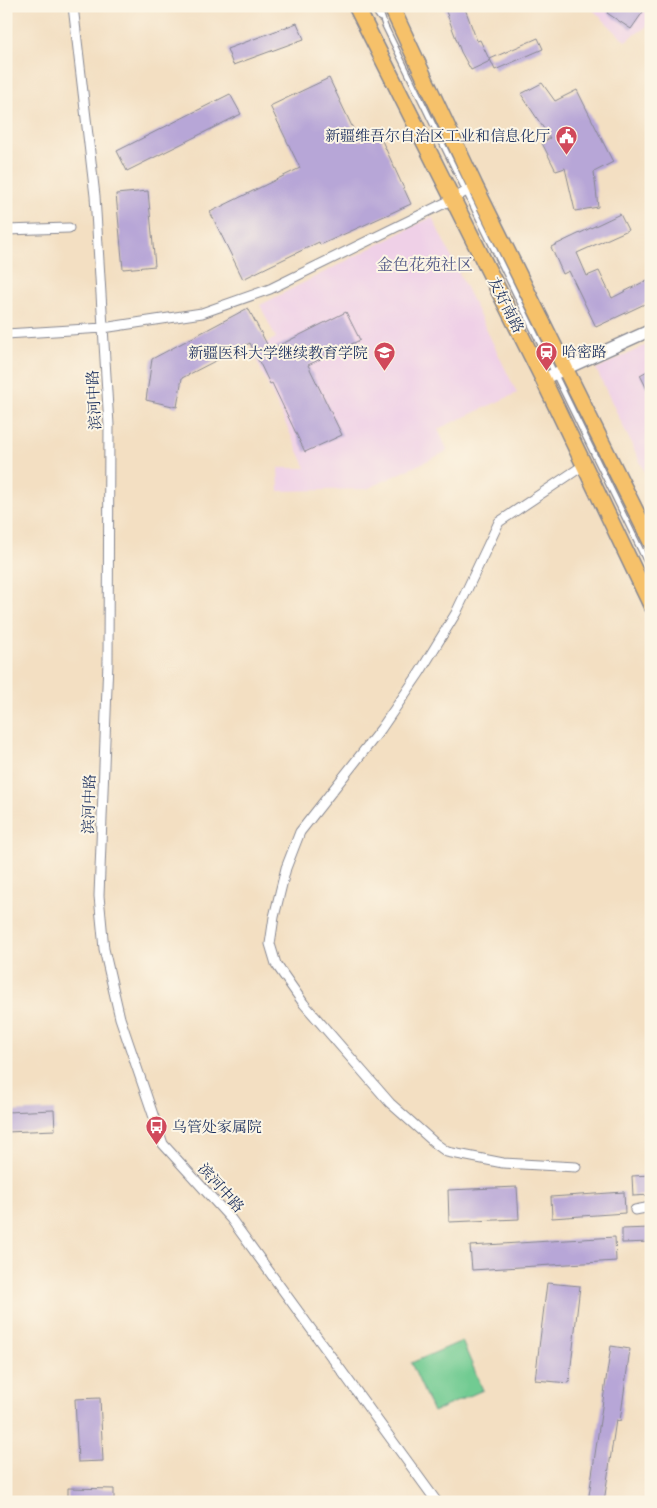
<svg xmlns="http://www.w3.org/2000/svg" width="657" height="1508" font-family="'IM FELL Great Primer','Noto Serif SC',serif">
<rect width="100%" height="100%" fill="#fcf5e5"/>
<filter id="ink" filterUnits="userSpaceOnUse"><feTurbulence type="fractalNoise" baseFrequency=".02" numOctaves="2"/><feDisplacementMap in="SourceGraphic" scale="10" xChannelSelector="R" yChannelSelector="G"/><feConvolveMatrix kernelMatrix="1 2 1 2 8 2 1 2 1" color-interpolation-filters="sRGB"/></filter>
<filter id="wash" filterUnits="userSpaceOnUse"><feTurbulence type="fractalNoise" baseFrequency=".0096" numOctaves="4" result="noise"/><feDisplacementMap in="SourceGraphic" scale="20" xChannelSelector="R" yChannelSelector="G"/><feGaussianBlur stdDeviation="1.12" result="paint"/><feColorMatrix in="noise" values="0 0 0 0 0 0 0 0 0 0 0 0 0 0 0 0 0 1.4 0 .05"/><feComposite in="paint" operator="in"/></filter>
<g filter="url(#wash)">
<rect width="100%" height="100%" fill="#f3dfc2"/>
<path fill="#efd0e7" d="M589 6H651V24L625 41Z
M432 217 517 393 438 429 448 451 367 489 279 491 278 468H306L252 350 276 338 260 305Z
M651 343V485L596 369Z"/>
<path fill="#71cb92" stroke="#467d78" d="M462 1341 483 1390 433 1412 411 1363Z"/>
<g id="blocks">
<path fill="#b7a6d7" d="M444 6H464L477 41 480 40 490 61 471 70 461 52Z
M612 6H647L631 29 607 13Z
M297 23 304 39 233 65 227 49Z
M538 38 543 49 495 70 490 59Z
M329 78 359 141 378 132 411 204 320 245 319 242 243 279 210 212 300 168 270 106Z
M542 83 555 101 577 90 613 162 594 172 598 207 575 211 565 168 556 171 542 143 550 138 521 94Z
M230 94 241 114 127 171 117 151Z
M148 191 155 266 123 269 116 194Z
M620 214 628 230 577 253 587 276 599 271 612 298 651 278V301L596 327 569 271 563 274 551 247Z
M248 308 270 350 346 312 360 340 308 365 342 435 305 452 272 383 270 384 250 343 182 378 177 407 146 400 152 359Z
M651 369V397L640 375Z
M54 1110 55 1130 6 1132V1112Z
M651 1175V1195L633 1196 632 1176Z
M517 1187 519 1219 449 1222 448 1190Z
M624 1192 625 1213 552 1218 551 1197Z
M651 1228V1242L622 1243V1229Z
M615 1237 616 1261 472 1270 470 1246Z
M547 1283 580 1286 569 1383 535 1380Z
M611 1346 630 1349 620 1421 616 1420 604 1502H588Z
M100 1398 103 1461 78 1462 75 1399Z
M68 1488 114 1489V1502H68Z"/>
</g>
</g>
<g filter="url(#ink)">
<use href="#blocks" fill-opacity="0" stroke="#878790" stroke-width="1"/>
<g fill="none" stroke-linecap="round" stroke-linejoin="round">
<defs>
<path id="service" d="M372 6 380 18
M378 6 385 26 651 571"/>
<path id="minor" d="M73 6 95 196 109 425 108 661 99 896 104 949 120 1018 163 1144 231 1219 437 1502
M6 230 69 228
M6 334 103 328 202 313 270 289 453 199 475 186
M576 1167 503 1163 447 1152 436 1144 390 1103 304 1004 276 964 270 944 274 917 286 868 300 832 381 729 420 672 456 613 499 522 584 465
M635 1210 651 1207"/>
<path id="tertiary" d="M543 379 651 330"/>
<path id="primary" d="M356 6 543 379 651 605
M391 6 475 186 651 542"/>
</defs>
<use href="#service" stroke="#878790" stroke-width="7"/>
<use href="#minor" stroke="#878790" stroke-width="11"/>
<use href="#tertiary" stroke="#878790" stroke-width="14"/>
<use href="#primary" stroke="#878790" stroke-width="18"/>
<use href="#service" stroke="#fff" stroke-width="4.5"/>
<use href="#minor" stroke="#fff" stroke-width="9"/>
<use href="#tertiary" stroke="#fff" stroke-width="11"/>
<use href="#primary" stroke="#f6c16b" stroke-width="15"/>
</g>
</g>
<defs>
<symbol id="civic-pin" viewBox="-11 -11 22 30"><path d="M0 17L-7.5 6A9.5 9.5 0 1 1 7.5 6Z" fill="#d1495b" stroke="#fcf5e5"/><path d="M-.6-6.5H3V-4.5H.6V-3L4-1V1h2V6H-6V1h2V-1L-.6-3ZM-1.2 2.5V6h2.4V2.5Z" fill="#fff"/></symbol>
<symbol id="station-pin" viewBox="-11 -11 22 30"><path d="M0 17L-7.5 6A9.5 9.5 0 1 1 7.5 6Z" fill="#d1495b" stroke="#fcf5e5"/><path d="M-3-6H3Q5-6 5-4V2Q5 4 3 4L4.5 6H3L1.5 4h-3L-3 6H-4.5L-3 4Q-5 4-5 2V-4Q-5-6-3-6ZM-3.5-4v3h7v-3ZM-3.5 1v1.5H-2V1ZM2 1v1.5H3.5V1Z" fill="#fff"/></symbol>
<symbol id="university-pin" viewBox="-11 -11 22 30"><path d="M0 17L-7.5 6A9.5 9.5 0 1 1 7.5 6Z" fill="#d1495b" stroke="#fcf5e5"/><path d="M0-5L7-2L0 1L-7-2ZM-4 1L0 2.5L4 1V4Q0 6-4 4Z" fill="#fff"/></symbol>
<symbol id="bus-pin" viewBox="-11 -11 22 30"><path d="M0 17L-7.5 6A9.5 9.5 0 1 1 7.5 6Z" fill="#d1495b" stroke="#fcf5e5"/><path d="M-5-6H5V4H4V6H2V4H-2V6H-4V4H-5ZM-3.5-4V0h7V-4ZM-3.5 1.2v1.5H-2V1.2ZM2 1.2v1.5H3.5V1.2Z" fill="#fff"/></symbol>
</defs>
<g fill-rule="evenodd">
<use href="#civic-pin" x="554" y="124" width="25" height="34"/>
<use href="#station-pin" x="534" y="340" width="25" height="34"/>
<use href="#university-pin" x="372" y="340" width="25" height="34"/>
<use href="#bus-pin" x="144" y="1114" width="25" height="34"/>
</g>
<g text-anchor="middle" stroke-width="4" stroke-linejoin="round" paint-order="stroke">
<g font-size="15" fill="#1b2f5e" stroke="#fcf5e5" text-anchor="end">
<text x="550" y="141">新疆维吾尔自治区工业和信息化厅</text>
<text x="562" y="357" text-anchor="start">哈密路</text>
<text x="368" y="358">新疆医科大学继续教育学院</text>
<text x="172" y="1132" text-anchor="start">乌管处家属院</text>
</g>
<g font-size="15" fill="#1b2f5e" stroke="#fcf5e5">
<text transform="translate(506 305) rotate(63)" y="5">友好南路</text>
<text transform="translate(94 400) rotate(-93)" y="5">滨河中路</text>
<text transform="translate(89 804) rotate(-88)" y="5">滨河中路</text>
<text transform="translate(221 1188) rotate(48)" y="5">滨河中路</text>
</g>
<g font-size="16" fill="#525988" stroke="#fcf5e5">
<text x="425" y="270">金色花苑社区</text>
</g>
</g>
<rect width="657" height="1508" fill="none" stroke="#fcf5e5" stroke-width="25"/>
</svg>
